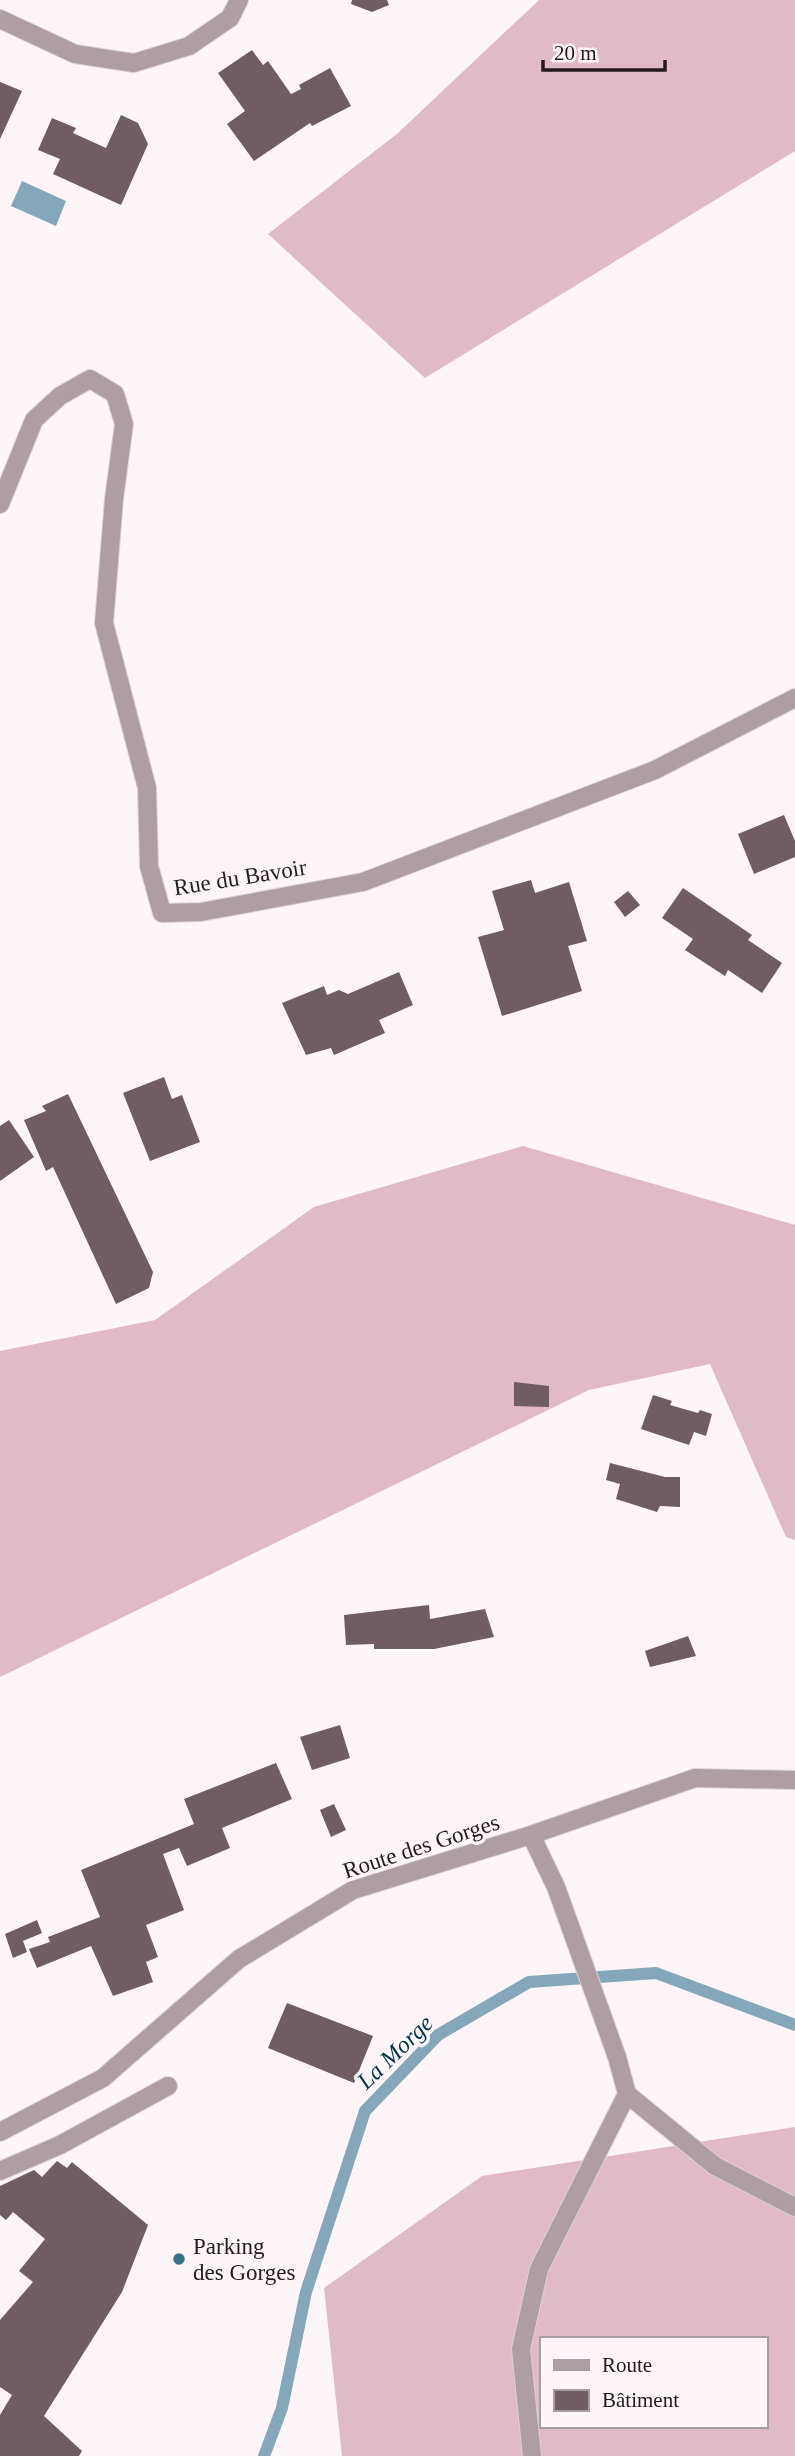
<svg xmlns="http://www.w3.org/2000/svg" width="795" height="2456" font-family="'Times New Roman',serif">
<rect width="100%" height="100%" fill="#fef5f8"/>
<path fill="#e0bac7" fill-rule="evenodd" d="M539 0H795V151L425 378 268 234 398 133Z
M523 1146 795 1225V1540L786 1537 710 1364 589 1390 0 1677V1351L155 1320 314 1207Z
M795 2127V2456H342L324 2288 482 2176ZM541 2339H765V2426H541Z"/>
<path fill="#84a8b9" d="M22 181 66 201 56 226 11 206Z"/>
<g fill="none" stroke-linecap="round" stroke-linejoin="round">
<path stroke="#84a8b9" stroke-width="12" d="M264 2456 282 2408 306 2292 365 2111 438 2035 529 1982 656 1973 795 2025"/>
</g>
<path fill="#705d64" d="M352 0H387L389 5 372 12 351 4Z
M252 50 263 65 268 61 291 94 301 89 299 85 330 68 351 106 312 126 310 123 254 161 227 124 245 111 218 73Z
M0 82 22 91 0 139Z
M121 115 138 123 148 144 121 205 53 174 60 159 38 150 52 118 76 128 73 133 106 148Z
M784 815 795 841V857L754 874 738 834Z
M531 880 535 893 569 882 587 941 568 946 582 991 502 1016 478 937 504 930 492 891Z
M683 888 752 935 748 940 782 963 762 993 728 970 725 976 685 950 693 939 662 918Z
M628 891 640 905 625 917 614 902Z
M399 972 413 1005 379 1020 385 1033 334 1055 331 1048 306 1055 282 1003 324 986 327 995 339 990 348 994Z
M164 1077 172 1099 182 1095 200 1142 150 1161 123 1093Z
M68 1094 153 1272 149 1288 116 1304 53 1167 46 1171 24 1120 46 1111 42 1106Z
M9 1120 34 1157 0 1181V1126Z
M514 1382 549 1386V1407L514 1406Z
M653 1395 672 1401 670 1405 698 1413 700 1410 712 1414 706 1436 694 1432 689 1445 641 1429Z
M610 1463 665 1477H680V1507L660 1506 657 1512 616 1499 620 1484 606 1480Z
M429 1605 430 1619 485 1609 494 1637 434 1649H374V1644L346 1645 344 1615Z
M688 1636 696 1656 650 1667 645 1651Z
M340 1725 350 1758 312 1770 300 1737Z
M276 1763 292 1799 222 1828 230 1848 187 1866 179 1848 163 1854 184 1910 146 1925 158 1957 146 1962 153 1982 113 1996 91 1946 37 1968 29 1949 50 1942 48 1937 100 1917 81 1870 194 1824 184 1799Z
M334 1804 346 1830 331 1837 320 1810Z
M37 1920 42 1933 23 1941 27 1952 13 1958 5 1934Z
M287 2003 373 2036 354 2083 268 2048Z
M57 2161 67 2168 72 2162 148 2225 122 2292 44 2416 82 2451 79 2456H0V2415L12 2395 0 2387V2320L33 2282 19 2271 45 2239 13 2212 6 2220 0 2215V2186L34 2170 42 2177Z"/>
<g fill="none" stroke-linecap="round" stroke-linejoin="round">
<defs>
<path id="lane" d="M0 2171 60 2145 168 2086"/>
<path id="street" d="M0 19 75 54 134 63 189 46 230 18 239 0
M0 504 34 420 60 396 90 379 115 394 124 424 114 499 104 623 147 788 149 866 162 913 201 912 363 882 655 770 795 698
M531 1835 556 1887 617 2057 627 2094
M0 2132 103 2078 239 1959 353 1890 531 1835 695 1778 795 1780
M532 2456 521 2349 539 2269 627 2094 715 2166 795 2207"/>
</defs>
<use href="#lane" stroke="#dbd2d5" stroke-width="20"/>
<use href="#street" stroke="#dbd2d5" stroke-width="20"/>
<use href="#lane" stroke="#ae9da2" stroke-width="18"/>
<use href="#street" stroke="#ae9da2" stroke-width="18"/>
</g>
<circle fill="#37728a" stroke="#fef5f8" stroke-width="2.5" cx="179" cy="2259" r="7"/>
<g text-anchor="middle" stroke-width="7" stroke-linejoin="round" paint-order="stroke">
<g font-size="23" fill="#231b1d" stroke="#fef5f8">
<text transform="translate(240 877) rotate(-9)" y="8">Rue du Bavoir</text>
<text transform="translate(421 1846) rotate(-18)" y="8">Route des Gorges</text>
</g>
<g font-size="23" fill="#231b1d" stroke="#fef5f8" text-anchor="start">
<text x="193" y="2254">Parking<tspan x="193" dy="26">des Gorges</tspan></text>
</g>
<g font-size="24" font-style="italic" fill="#003447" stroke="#fef5f8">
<text transform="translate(395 2052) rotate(-44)" y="8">La Morge</text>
</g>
</g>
<rect x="540" y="2337" width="228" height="91" fill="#fef5f8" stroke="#a69ea0" stroke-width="2"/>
<rect x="554" y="2360" width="35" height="10" fill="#ae9da2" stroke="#a69ea0" stroke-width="2"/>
<text x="602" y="2372" font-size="21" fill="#231b1d">Route</text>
<rect x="554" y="2390" width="35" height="21" fill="#705d64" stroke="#a69ea0" stroke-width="2"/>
<text x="602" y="2407" font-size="21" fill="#231b1d">Bâtiment</text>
<path d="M543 60v10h122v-10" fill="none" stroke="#231b1d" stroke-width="3.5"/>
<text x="554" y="60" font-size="21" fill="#231b1d" stroke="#fef5f8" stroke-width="5" paint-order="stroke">20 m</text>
</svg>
